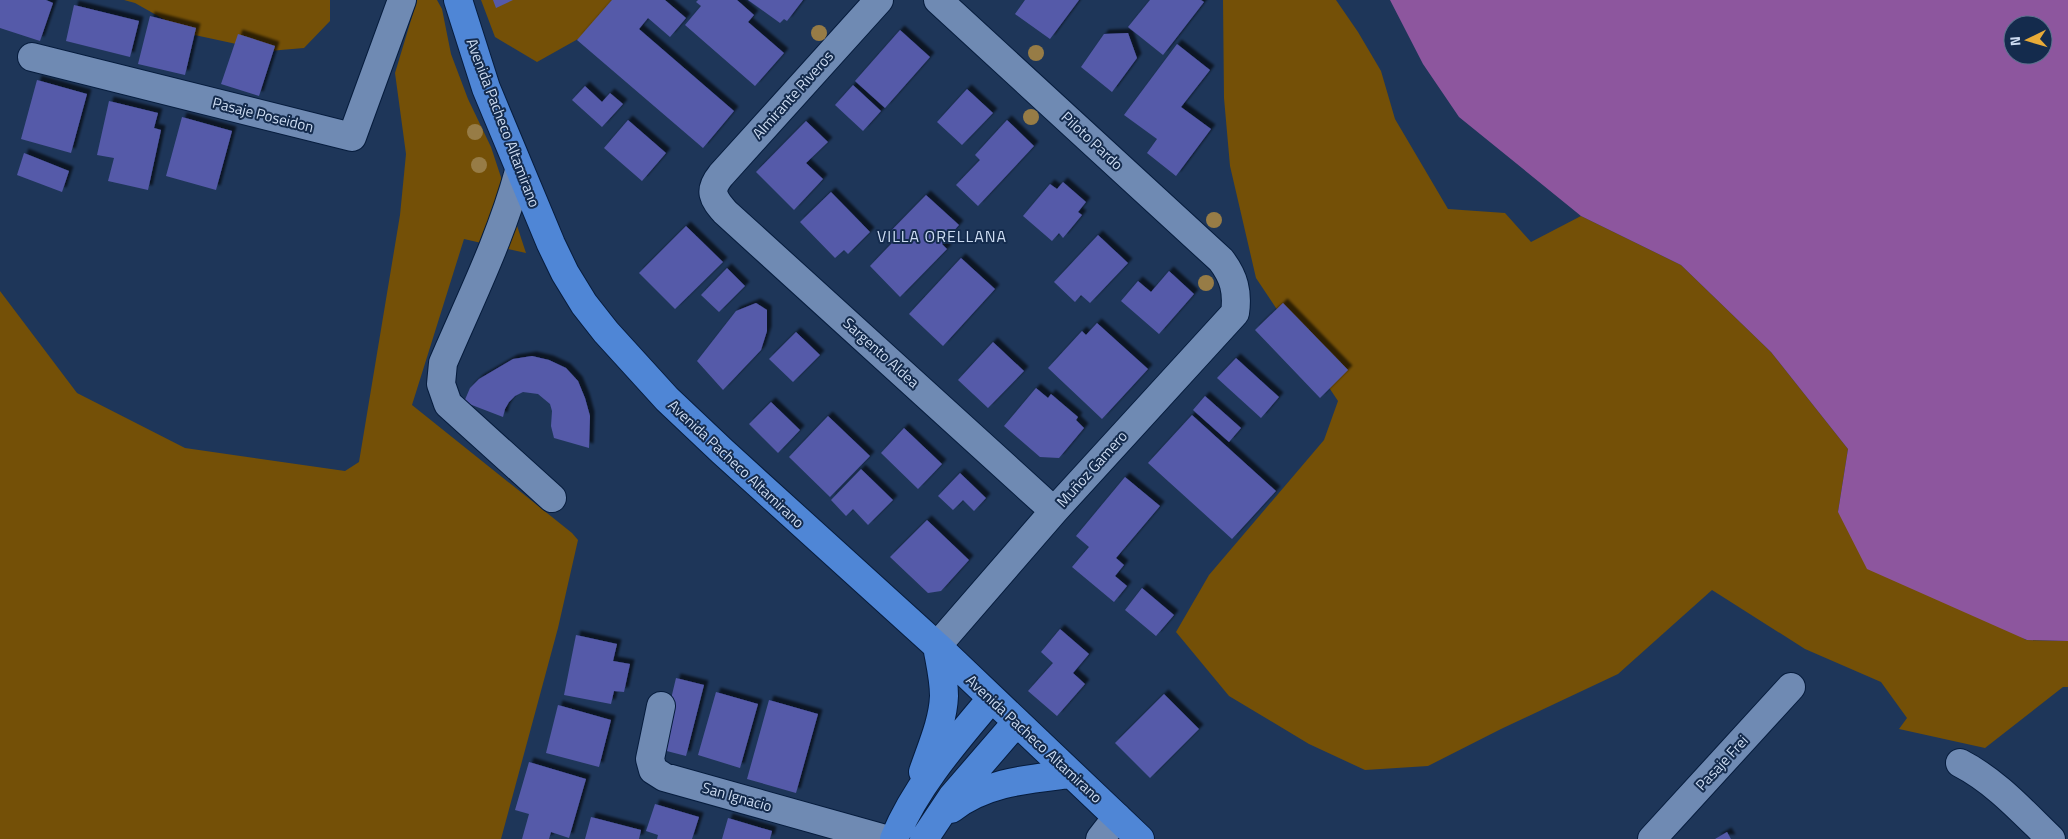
<svg xmlns="http://www.w3.org/2000/svg" width="2068" height="839" font-family="'Titillium Web',sans-serif">
<defs>
<filter id="shadow"><feDropShadow dx="4.5" dy="-4.5" stdDeviation="1" flood-color="#0009"/></filter>
</defs>
<rect width="100%" height="100%" fill="#1e3659"/>
<path fill="#745007" d="M124 0H330V21L304 48 269 51 190 34 135 3Z
M417 0H437L442 9 451 54 468 99 491 147 526 253 464 239 412 405 572 533 578 540 558 628 501 839H0V291L77 393 185 448 345 471 359 462 400 215 406 154 395 73Z
M481 0H618L578 39 537 62 495 37Z
M1223 0H1336L1358 32 1381 71 1395 119 1448 209 1505 213 1531 242 1581 216 1681 265 1771 352 1848 449 1838 512 2026 640 2068 641V687H2063L1985 748 1899 729 1907 718 1881 682 1805 649 1712 590 1618 674 1501 729 1428 766 1365 770 1309 744 1229 696 1176 632 1209 575 1324 440 1338 401 1256 278 1230 166 1224 98Z"/>
<path fill="#8d569e" fill-rule="evenodd" d="M1390 0H2068V641L2027 640 1867 569 1838 512 1848 449 1771 352 1681 265 1581 216 1459 117 1423 64ZM2013 25H2043V55H2013Z"/>
<path fill="#555aa9" filter="url(#shadow)" d="M0 0H46L53 3 40 41 0 28Z
M493 0H513L496 8Z
M612 0H665L686 18 670 37 648 18 639 29 734 111 703 148 577 40Z
M698 0H737L754 15 748 22 784 53 755 86 685 25 701 6 696 2Z
M748 0H803L787 21 784 19 780 23Z
M1025 0H1079L1050 39 1015 14Z
M1150 0H1201L1204 2 1163 55 1128 27Z
M74 5 139 21 130 57 66 41Z
M150 16 196 28 185 75 138 64Z
M900 30 930 57 885 108 855 81Z
M1128 33 1137 58 1112 92 1081 67 1104 34Z
M238 34 275 46 259 96 221 84Z
M1177 44 1210 70 1181 107 1211 129 1176 176 1147 153 1157 139 1124 115Z
M37 80 87 94 71 153 21 139Z
M853 85 881 111 863 131 835 105Z
M585 86 602 102 610 93 623 104 602 127 572 100Z
M967 89 993 113 962 145 937 122Z
M109 101 158 113 154 128 161 130 148 190 108 181 114 158 97 155Z
M182 117 232 131 216 190 166 176Z
M628 120 666 153 642 181 604 148Z
M1007 120 1034 146 978 206 956 185 980 160 975 155Z
M806 121 828 142 806 163 823 179 794 210 756 172Z
M24 153 69 171 62 192 17 175Z
M1063 182 1086 202 1078 212 1082 215 1063 238 1059 233 1052 241 1023 216 1050 184 1057 189Z
M831 192 870 232 848 254 844 250 835 258 800 222Z
M926 195 959 225 942 244 947 249 900 297 870 266 892 243 885 237Z
M686 226 723 262 675 309 639 273Z
M1098 235 1128 263 1090 303 1081 295 1075 302 1054 282Z
M961 258 995 289 943 346 909 314Z
M727 268 745 286 719 312 701 295Z
M1169 271 1194 294 1159 334 1121 301 1138 281 1151 292Z
M756 303 767 310V331L761 350 723 390 697 361 736 311Z
M1283 303 1348 370 1320 398 1255 330Z
M1097 323 1148 369 1102 419 1048 368 1082 331 1086 335Z
M796 332 820 355 793 382 769 359Z
M993 342 1024 371 988 408 958 380Z
M532 356 549 360 566 368 578 381 585 398 590 416 589 448 554 438 551 426 552 411 550 404 538 394 523 392 515 396 509 402 505 409 503 417 464 402 470 388 479 379 513 359Z
M1236 358 1279 397 1261 418 1217 378Z
M1036 388 1048 398 1051 394 1078 417 1076 420 1084 428 1059 458 1040 457 1004 426Z
M1205 396 1241 428 1229 442 1193 410Z
M771 402 800 430 778 453 749 424Z
M1192 415 1276 491 1232 539 1148 463Z
M828 416 870 456 830 497 789 457Z
M904 428 942 464 918 489 881 453Z
M861 469 893 500 868 525 853 509 846 516 831 500Z
M960 473 986 498 974 511 963 500 953 510 938 496Z
M1125 477 1160 506 1116 558 1124 565 1115 576 1127 586 1114 602 1072 567 1089 547 1076 536Z
M927 520 969 560 941 591 928 593 890 557Z
M1142 588 1174 615 1156 636 1125 610Z
M1060 629 1089 654 1073 673 1085 684 1057 716 1028 691 1053 663 1041 652Z
M576 635 617 644 613 661 630 664 624 692 614 691 611 704 564 695Z
M676 678 704 685 686 756 659 749Z
M716 692 758 704 740 768 698 755Z
M1164 694 1199 729 1150 778 1115 743Z
M769 700 818 714 796 793 747 779Z
M558 705 611 720 599 767 546 753Z
M529 762 586 779 569 838 551 832 549 839H522L529 814 515 810Z
M655 804 699 817 692 839H657L658 835 646 831Z
M591 817 641 830 639 839H585Z
M728 818 772 831 770 839H722Z
M1727 832 1731 839H1715Z"/>
<g fill="none" stroke-linecap="round" stroke-linejoin="round">
<defs>
<path id="minor" d="M879 0 721 175C708 191 713 198 725 212L1054 511
M32 57 352 137 402 0
M519 171C501 238 470 300 443 363L441 384 448 404 552 498
M937 646 1054 511 1235 313C1238 292 1234 277 1221 260L938 0
M661 706 650 759 653 770 664 777 885 839
M1960 763C1995 781 2022 811 2051 839
M1100 839 1117 817
M1652 839 1791 687"/>
<path id="major" d="M458 0 486 88 551 244 565 273 584 304 606 332 667 399 722 451 937 646 1140 839
M923 772C931 748 943 722 944 696 944 679 940 663 937 646
M951 809C985 782 1029 779 1070 774
M894 839C916 786 954 743 991 699
M924 839 952 797 1016 723"/>
</defs>
<use href="#minor" stroke="#061c3d" stroke-width="30"/>
<use href="#major" stroke="#061c3d" stroke-width="30"/>
<use href="#minor" stroke="#6f8ab3" stroke-width="28"/>
<use href="#major" stroke="#4f86d6" stroke-width="28"/>
</g>
<g fill="#977c46">
<circle cx="819" cy="33" r="8"/>
<circle cx="1036" cy="53" r="8"/>
<circle cx="1031" cy="117" r="8"/>
<circle cx="475" cy="132" r="8"/>
<circle cx="479" cy="165" r="8"/>
<circle cx="1214" cy="220" r="8"/>
<circle cx="1206" cy="283" r="8"/>
</g>
<g text-anchor="middle" stroke-width="4" stroke-linejoin="round" paint-order="stroke">
<g font-size="15" fill="#cddcf2" stroke="#142b4d">
<text transform="translate(793 95) rotate(-48)" y="5">Almirante Riveros</text>
<text transform="translate(263 115) rotate(14)" y="5">Pasaje Poseidon</text>
<text transform="translate(503 123) rotate(69)" y="5">Avenida Pacheco Altamirano</text>
<text transform="translate(1092 141) rotate(43)" y="5">Piloto Pardo</text>
<text transform="translate(881 353) rotate(42)" y="5">Sargento Aldea</text>
<text transform="translate(736 464) rotate(43)" y="5">Avenida Pacheco Altamirano</text>
<text transform="translate(1092 469) rotate(-48)" y="5">Muñoz Gamero</text>
<text transform="translate(1034 739) rotate(43)" y="5">Avenida Pacheco Altamirano</text>
<text transform="translate(1722 763) rotate(-47)" y="5">Pasaje Frei</text>
<text transform="translate(737 797) rotate(16)" y="5">San Ignacio</text>
</g>
<g font-size="16" letter-spacing="1" fill="#cddcf2" stroke="#142b4d">
<text x="942" y="242">VILLA ORELLANA</text>
</g>
</g>
<g transform="translate(2028 40) rotate(265)"><circle r="24" fill="#142b4d" stroke="#5e728f"/>
<path d="M0-4L9 19L0 12L-9 19Z" fill="#e9ab38"/>
<text y="-8" font-size="14" font-weight="bold" text-anchor="middle" fill="#cddcf2">N</text>
</g>
</svg>
